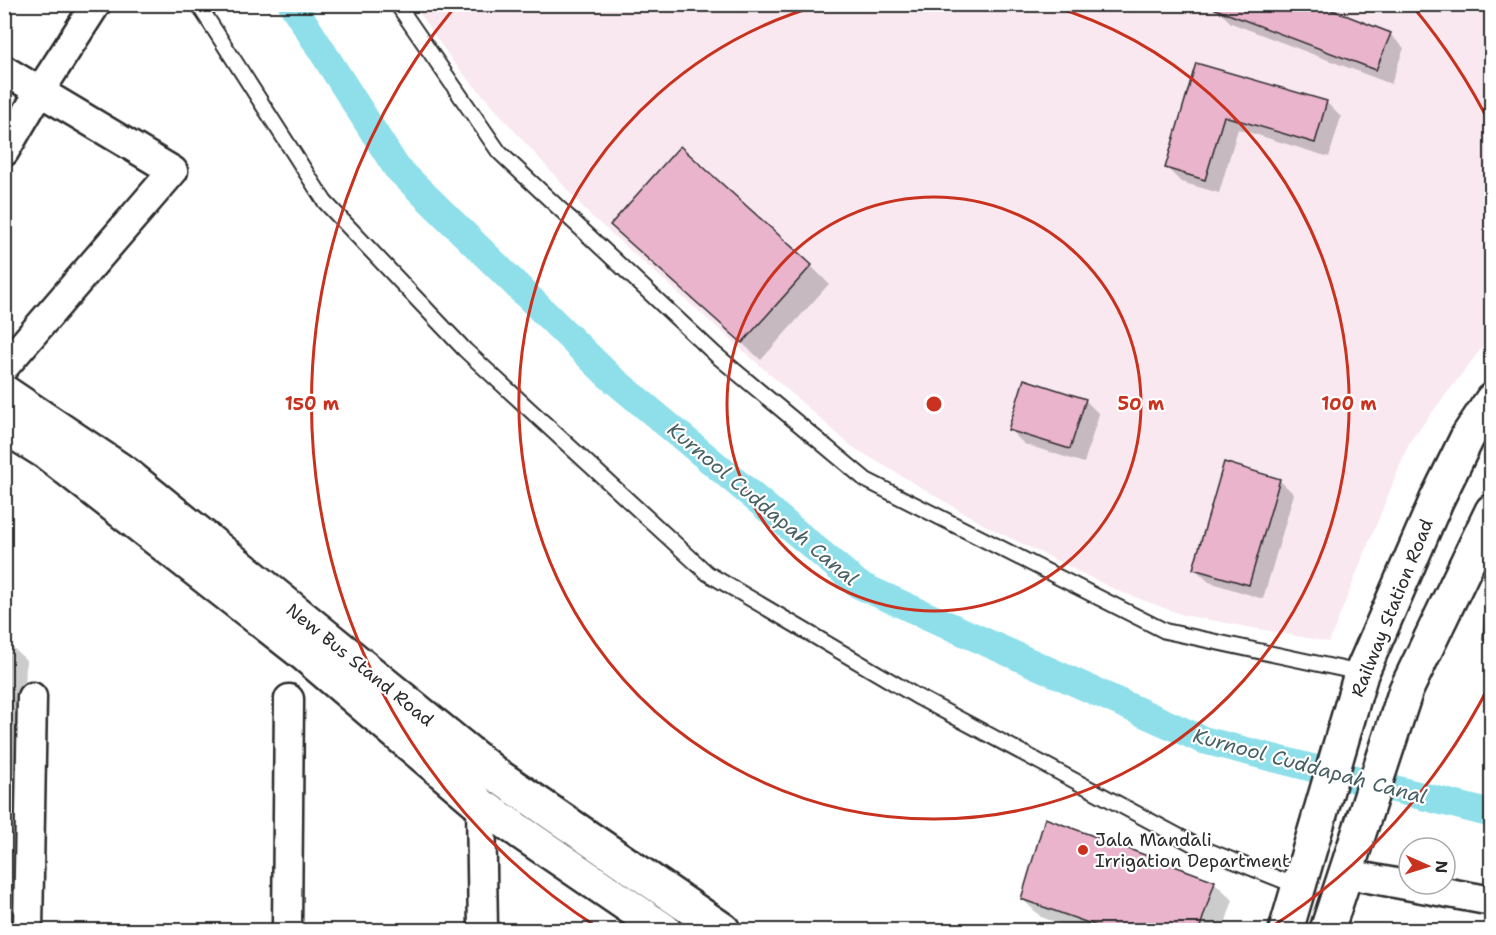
<svg xmlns="http://www.w3.org/2000/svg" width="1496" height="935" font-family="'Shantell Sans',sans-serif">
<rect width="100%" height="100%" fill="#fff"/>
<filter id="ink" filterUnits="userSpaceOnUse"><feTurbulence type="fractalNoise" baseFrequency=".0167" numOctaves="2"/><feDisplacementMap in="SourceGraphic" scale="12" xChannelSelector="R" yChannelSelector="G"/><feConvolveMatrix kernelMatrix="1 2 1 2 8 2 1 2 1" color-interpolation-filters="sRGB"/></filter>
<g filter="url(#ink)">
<path fill="#f9e8f0" d="M414 5H1491V336L1410 441 1329 642 1183 615 1116 590 986 526 851 446 589 214 453 62Z"/>
<path fill="#0003" d="M1217 9 1390 34 1404 48 1391 84 1231 23Z
M1197 65 1327 103 1341 117 1329 157 1238 129 1219 193 1181 182 1167 168Z
M630 243 811 266 829 284 761 360Z
M1085 400 1099 414 1084 463 1024 444 1010 430Z
M1279 480 1294 494 1263 599 1209 582 1194 568Z
M4 641 7 642 26 660 23 775 4 774Z
M1214 882 1233 900 1223 930H1077L1041 917 1022 899Z"/>
<g fill="none" stroke-linecap="round" stroke-linejoin="round">
<path stroke="#8edfea" stroke-width="28" d="M292 4 396 167 608 375 859 585 1203 740 1492 814"/>
</g>
<path fill="#eab4cd" stroke="#2b2b2b" stroke-width="1.5" d="M1217 4H1317L1391 33 1376 70 1215 9Z
M1196 63 1327 101 1315 143 1224 116 1205 180 1165 168Z
M680 146 812 265 742 343 610 225Z
M1024 379 1086 399 1070 449 1008 430Z
M1224 462 1280 479 1249 585 1193 569Z
M1486 591H1492V640H1483Z
M4 640H8L5 757H4Z
M1045 818 1215 881 1199 930H1108L1021 899Z"/>
<g fill="none" stroke-linecap="round" stroke-linejoin="round">
<defs>
<path id="service" d="M198 4 325 202 465 350 707 573 916 696 1197 846 1299 887
M397 4 499 152 716 355 866 480 1165 631 1361 673"/>
<path id="minor" d="M4 70 173 171 4 367
M4 152 40 91 96 4
M481 805 483 930
M1347 874 1492 901
M28 930 32 697
M287 930 289 699"/>
<path id="tertiary" d="M1286 930 1361 674 1437 499 1468 436 1492 400
M1327 930 1406 690 1492 511"/>
<path id="primary" d="M4 392 126 474 495 774 723 930
M4 426 47 453 304 654 481 805 664 930"/>
</defs>
<use href="#service" stroke="#2b2b2b" stroke-width="18"/>
<use href="#minor" stroke="#2b2b2b" stroke-width="33"/>
<use href="#tertiary" stroke="#2b2b2b" stroke-width="38"/>
<use href="#primary" stroke="#2b2b2b" stroke-width="38"/>
<use href="#service" stroke="#fff" stroke-width="14"/>
<use href="#minor" stroke="#fff" stroke-width="28"/>
<use href="#tertiary" stroke="#fff" stroke-width="33"/>
<use href="#primary" stroke="#fff" stroke-width="33"/>
</g>
</g>
<g fill="none" stroke="#c8321e" stroke-width="3">
<circle cx="934" cy="404" r="207"/>
<path d="M1048 5A415 415 0 1 1 820 5"/>
<path d="M1491 682A622 622 0 0 1 1268 929M600 929A622 622 0 0 1 454 8M1414 8A622 622 0 0 1 1491 126"/>
</g>
<circle fill="#c8321e" stroke="#fff" stroke-width="2" cx="1083" cy="850" r="6"/>
<g text-anchor="middle" stroke-width="4.5" stroke-linejoin="round" paint-order="stroke">
<g font-size="18" fill="#2b2b2b" stroke="#fff">
<text transform="translate(1392 608) rotate(-68)" y="6">Railway Station Road</text>
<text transform="translate(360 665) rotate(39)" y="6">New Bus Stand Road</text>
</g>
<g font-size="18" fill="#2b2b2b" stroke="#fff" text-anchor="start">
<text x="1095" y="846">Jala Mandali<tspan x="1095" dy="21">Irrigation Department</tspan></text>
</g>
<g font-size="20" font-style="italic" fill="#496164" stroke="#fff">
<text transform="translate(763 504) rotate(40)" y="7">Kurnool Cuddapah Canal</text>
<text transform="translate(1310 766) rotate(15)" y="7">Kurnool Cuddapah Canal</text>
</g>
</g>
<circle cx="934" cy="404" r="9" fill="#c8321e" stroke="#fff" stroke-width="3"/>
<g font-size="18" text-anchor="middle" font-weight="bold" fill="#c8321e" stroke="#fff" stroke-width="4.5" stroke-linejoin="round" paint-order="stroke">
<text x="1141" y="410">50 m</text>
<text x="1349" y="410">100 m</text>
<text x="312" y="410">150 m</text>
</g>
<rect width="1496" height="935" fill="none" stroke="#fff" stroke-width="24"/>
<rect x="12" y="12" width="1472" height="911" fill="none" stroke="#2b2b2b" stroke-width="2" filter="url(#ink)"/>
<g transform="translate(1427 866) rotate(93)"><circle r="28" fill="#ffffff" stroke="#aaaaaa" stroke-width="1.5"/>
<path d="M0-4.5L10 22L0 15L-10 22Z" fill="#c8321e"/>
<text y="-9" font-size="16" font-weight="bold" text-anchor="middle" fill="#2b2b2b">N</text>
</g>
</svg>
